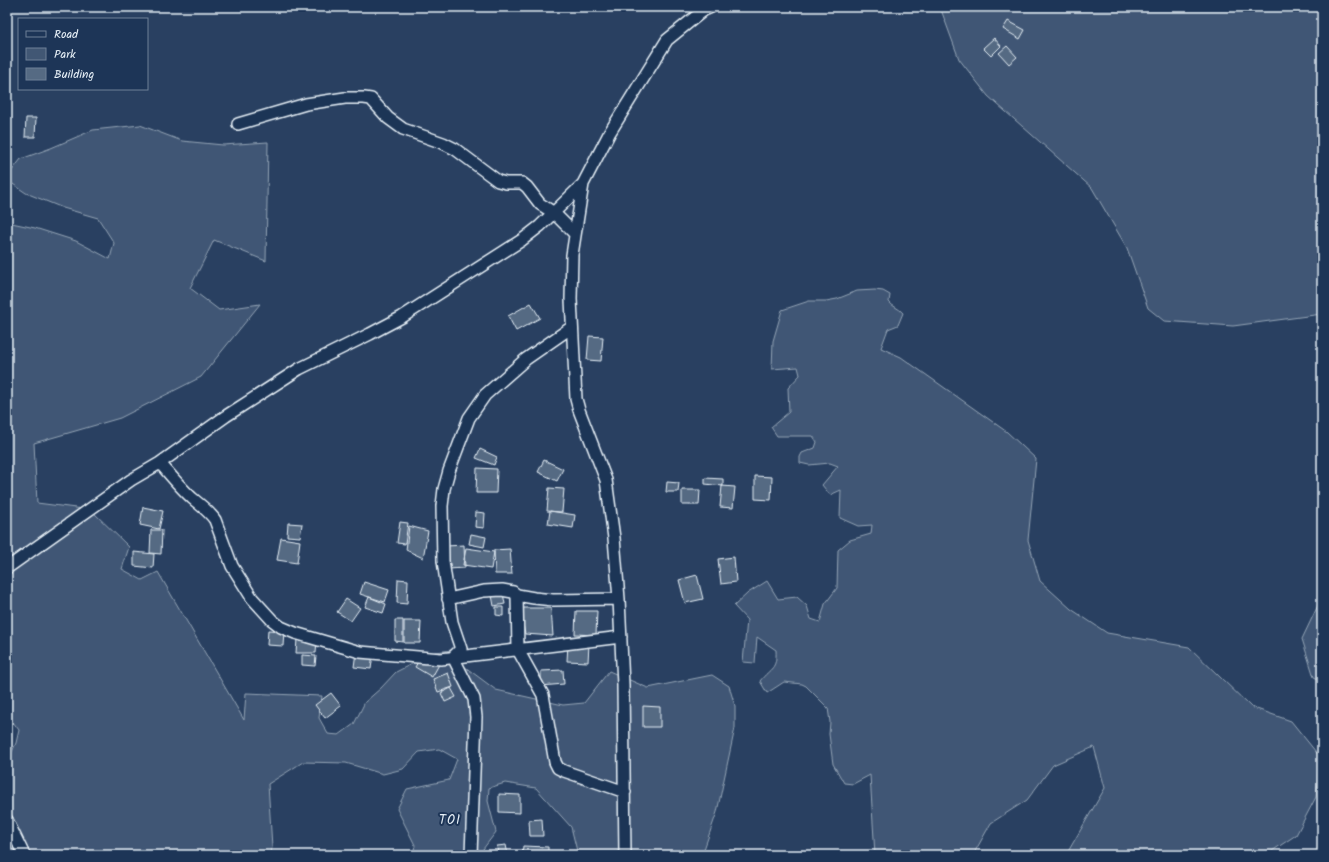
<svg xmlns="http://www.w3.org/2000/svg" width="1329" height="862" font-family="Kalam,sans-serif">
<rect width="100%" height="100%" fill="#294061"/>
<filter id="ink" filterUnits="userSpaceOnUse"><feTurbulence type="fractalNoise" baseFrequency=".025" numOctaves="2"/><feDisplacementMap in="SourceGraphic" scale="8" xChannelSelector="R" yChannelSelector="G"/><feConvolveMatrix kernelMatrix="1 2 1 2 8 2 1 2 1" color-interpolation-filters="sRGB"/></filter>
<g filter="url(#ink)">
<path fill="#415774" stroke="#94a4b6" d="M940 7H1322V314L1233 326 1164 321 1148 308 1127 248 1092 188 988 96 959 59Z
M140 125 182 141 223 145 268 142 266 261 214 240 190 288 219 310 260 304 201 377 120 418 34 443 37 503 91 510 129 547 122 569 142 580 158 572 244 720 246 693 322 696 319 718 328 734 339 735 354 724 365 702 381 688 396 672 435 652 461 649 453 658 496 690 563 705 584 703 609 671 648 688 712 675 729 686 735 706V728L717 812 702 855H578L571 827 536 788 505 783 489 788 488 801 496 832 483 849 487 855H413L415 845 397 809 407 789 449 780 457 759 439 749 419 752 403 769 383 774 346 763 303 762 268 784 272 847 271 855H7V755L11 754 16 743 19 730 7 714V222L35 228 76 241 110 259 114 243 98 218 63 208 26 193 7 180V177L21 159 51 148 93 130Z
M875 290 883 291 890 295 889 302C893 307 899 308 903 313L898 325 888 329 881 348 901 357 1007 432 1036 459 1028 540 1040 581 1071 609 1107 633 1189 647 1251 707 1291 721 1320 757 1316 797 1296 835 1266 855H1066L1105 788 1094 747 1053 765 1027 800 991 823 973 855H875L870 775 853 784 844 783 833 764 829 734 830 722 828 708 806 686 802 684 784 682 767 693 760 681C771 667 777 670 776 650L757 637 755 663 743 662 747 620 734 606 748 593 767 581 778 599 797 597 807 606 811 619 820 622 825 604 837 588 838 550 850 540 871 534 872 525 858 526 840 518 841 490 830 495 822 485 838 466 830 463 809 465 800 463V457L802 453 815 448 817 442 813 436H777L771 427 789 412 788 388 800 375 798 367 772 369 773 341 782 310 809 301H826L837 299 857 291Z
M1322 597V681L1314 677 1302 639Z"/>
<path fill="#556a83" stroke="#e8f1f8" d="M1008 21 1025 30 1020 39 1003 29Z
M994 38 1001 46 991 56 983 48Z
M1007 46 1017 57 1009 64 999 53Z
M26 118H36L35 137H25Z
M531 303 540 318 516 331 508 316Z
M589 336 603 337 601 361 587 360Z
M480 449 497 457 494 465 476 458Z
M544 460 563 469 557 481 538 472Z
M477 468 497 469 496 493H476Z
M755 476 772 477 771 500 755 499Z
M705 478 723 479V486L705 484Z
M667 482 679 483 678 492H666Z
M722 486 735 487 733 508 720 507Z
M549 488 564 489 562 512 547 511Z
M682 490H700L699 505H682Z
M143 507 163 511 159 529 140 525Z
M550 511 575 515 573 528 548 524Z
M476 512 485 513 484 528 475 527Z
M400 522 408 523 405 544 397 543Z
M288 523 302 524 300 537 287 536Z
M409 526 428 531 423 558 406 550Z
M151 530H162L161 554 150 553Z
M471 534 486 537 484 547 469 544Z
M281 538 300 541 297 563 277 560Z
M464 545 465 568 448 569 446 546Z
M466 548 494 552 491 569 463 565Z
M510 549 512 574H495L494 550Z
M134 552 154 554 153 568 134 566Z
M734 557 736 582 721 584 718 559Z
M697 575 703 599 685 603 679 580Z
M398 579 408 580 407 604 397 603Z
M364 582 389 590 385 602 360 594Z
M502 588 505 604 494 606 491 590Z
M369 597 386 604 383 613 365 607Z
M346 599 360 608 351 621 337 612Z
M496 607H503V616L496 615Z
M520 608H551L553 636 525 634Z
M576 611H597L596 635 575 634Z
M395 620H403V642L395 641Z
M404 621H421L420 643H404Z
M268 630 284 631 283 646 267 645Z
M297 639H317L316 653H296Z
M568 644H589L588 662 567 661Z
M356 652 373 654 371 669 354 667Z
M424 652 441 661 432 677 415 667Z
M302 655 316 656 315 666 302 665Z
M563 670 564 684 541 686V671Z
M448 673 453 687 438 692 433 679Z
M451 688 456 697 445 702 441 693Z
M331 693 341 706 325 718 315 705Z
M643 706 660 707V727H643Z
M499 794 520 795V813L499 812Z
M542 819 543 836H530L529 820Z
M506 845 508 855H498L497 846Z
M523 846 548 847V855H522Z"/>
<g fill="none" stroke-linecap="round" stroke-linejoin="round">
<defs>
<path id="minor" d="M238 124 306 104 345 98H364L371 99 388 118 403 129 443 143 455 149 498 181 506 183H522L527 187 540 204 554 213 575 234
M160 463C170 475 180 487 192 498 200 505 209 511 215 520L232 566 252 598 272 620 281 627 295 633 360 652 441 659 621 637
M7 568 131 480 160 463 226 416 299 369 370 334 402 317 522 240 540 226 583 184
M517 595 518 650 543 695 555 762 558 768 564 771 625 792
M448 599 484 591 502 590 513 592 517 595 534 598 553 600 619 599
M7 820 24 855
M471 855 476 717 474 699 453 657 461 649 452 622 443 561 442 506 444 489 449 471 469 418 485 395 526 359 572 327
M625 855 623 685 619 599 614 538 606 480 579 410 576 399 571 299 572 255 583 184 610 132 667 40 704 10 711 7"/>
</defs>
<use href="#minor" stroke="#e8f1f8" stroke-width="14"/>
<use href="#minor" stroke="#1d3557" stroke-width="11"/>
</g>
</g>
<g text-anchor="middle" stroke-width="4" stroke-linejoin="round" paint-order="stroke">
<g font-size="13" letter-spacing="1" fill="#e8f1f8" stroke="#1d3557">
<text x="450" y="824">TOI</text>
</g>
</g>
<rect width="1329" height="862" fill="none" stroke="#1d3557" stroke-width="24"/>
<rect x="12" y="12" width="1305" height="838" fill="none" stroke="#e8f1f8" stroke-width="1.5" filter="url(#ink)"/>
<rect x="18" y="18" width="130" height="72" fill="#1d3557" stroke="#6e8097"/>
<rect x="26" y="31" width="20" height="6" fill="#1d3557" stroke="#6e8097"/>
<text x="54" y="38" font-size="12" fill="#e8f1f8">Road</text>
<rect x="26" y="48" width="20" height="12" fill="#415774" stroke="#6e8097"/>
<text x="54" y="58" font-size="12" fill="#e8f1f8">Park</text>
<rect x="26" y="68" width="20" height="12" fill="#556a83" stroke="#6e8097"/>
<text x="54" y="78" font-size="12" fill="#e8f1f8">Building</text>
</svg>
